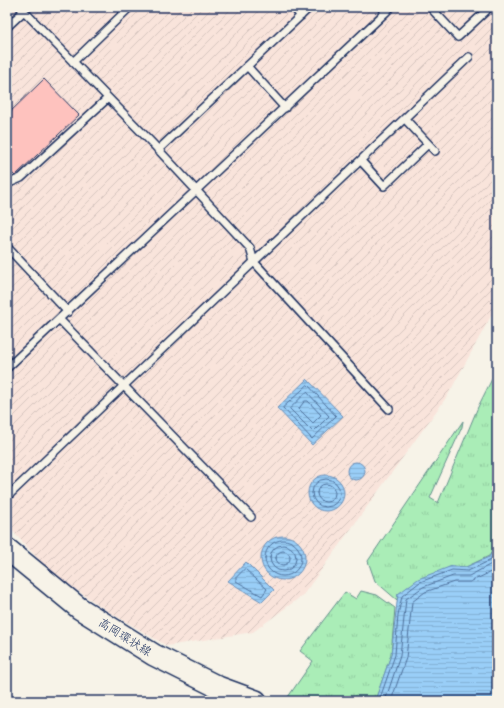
<svg xmlns="http://www.w3.org/2000/svg" width="504" height="708" font-family="'Architects Daughter','Klee One',sans-serif">
<defs>
<pattern id="industrial-furrows" width="10" height="10" patternUnits="userSpaceOnUse"><rect width="10" height="10" fill="#f9e4db"/><path d="M-1 1l2-2M0 10L10 0M9 11l2-2" fill="none" stroke="#d5c4be"/></pattern>
<pattern id="grass-tufts" width="24" height="20" patternUnits="userSpaceOnUse"><rect width="24" height="20" fill="#aaedb7"/><path d="M3 7l-1-3M5 7V3M7 7l1-3M15 17l-1-3M17 17v-4M19 17l1-3" fill="none" stroke="#92cca0"/></pattern>
<pattern id="water-rules" width="6" height="5" patternUnits="userSpaceOnUse"><rect width="6" height="5" fill="#99cef7"/><path d="M0 2.5h6" fill="none" stroke="#83b1d6"/></pattern>
</defs>
<rect width="100%" height="100%" fill="#f7f3e8"/>
<filter id="ink" filterUnits="userSpaceOnUse"><feTurbulence type="fractalNoise" baseFrequency=".025" numOctaves="2"/><feDisplacementMap in="SourceGraphic" scale="8" xChannelSelector="R" yChannelSelector="G"/><feConvolveMatrix kernelMatrix="1 2 1 2 8 2 1 2 1" color-interpolation-filters="sRGB"/></filter>
<g filter="url(#ink)">
<path fill="url(#industrial-furrows)" d="M7 7H497V305L448 395 303 595 253 632 167 646 109 612 50 572 7 525Z"/>
<path fill="url(#grass-tufts)" stroke="#628e8a" d="M497 369V545L489 556 466 567 452 566 398 594 397 600 375 581 368 561 463 421 462 427 430 498 438 503 478 407Z
M361 591 377 595 395 608 391 655 375 701H298L288 697 313 661 300 651 345 592 356 599Z"/>
<path fill="url(#water-rules)" stroke="#678eba" d="M307 379 343 416 312 445 277 408Z
M347 471a9 9 0 1 1 18 0a9 9 0 1 1-18 0Z
M308 493a18 18 0 1 1 36 0a18 18 0 1 1-36 0Z
M261 558a22 22 0 1 1 44 0a22 22 0 1 1-44 0Z
M497 545V701H375L391 655 398 594 418 579 452 566 466 567 489 557Z
M246 562 274 590 262 602 228 581Z"/>
<g fill="none" stroke-linecap="round" stroke-linejoin="round">
<path stroke="#4d6f9b" stroke-width="1" d="M308 385 336 416 312 439 283 408Z
M307 392 329 416 313 432 290 409Z
M305 401H308L321 415 313 423 299 409Z
M312 493a14 14 0 1 1 28 0a14 14 0 1 1-28 0Z
M317 493a9 9 0 1 1 18 0a9 9 0 1 1-18 0Z
M265 558a18 18 0 1 1 36 0a18 18 0 1 1-36 0Z
M270 558a13 13 0 1 1 26 0a13 13 0 1 1-26 0Z
M276 558a7 7 0 1 1 14 0a7 7 0 1 1-14 0Z
M245 569 267 589 262 596 236 581V578Z
M379 701 395 655 398 615 402 596 420 582 452 570 468 571 491 560 497 552
M385 701 400 656 406 599 423 587 453 576H469L497 561
M391 701 406 658 412 602 425 592 454 582H470L497 569"/>
</g>
<path fill="#fec2be" stroke="#1b2f5e" d="M44 79 79 115 15 176 7 168V115Z"/>
<g fill="none" stroke-linecap="round" stroke-linejoin="round">
<defs>
<path id="service" d="M20 7 153 144 250 248 254 262 389 409
M293 7 301 16
M381 7 386 12 391 7
M430 7 458 37 486 11 483 7
M7 27 24 11
M73 62 130 7
M247 66 285 108
M405 119 435 151
M158 150 310 7
M361 161 384 186 428 144
M7 184 21 178 108 98
M7 247 68 312
M7 368 59 319
M8 496 469 57
M251 517 59 319 386 12"/>
<path id="primary" d="M7 549 79 608 154 655 218 687 256 701"/>
</defs>
<use href="#service" stroke="#1b2f5e" stroke-width="10"/>
<use href="#primary" stroke="#1b2f5e" stroke-width="24"/>
<use href="#service" stroke="#f7f3e8" stroke-width="7"/>
<use href="#primary" stroke="#f7f3e8" stroke-width="21"/>
</g>
</g>
<g text-anchor="middle" stroke-width="3.5" stroke-linejoin="round" paint-order="stroke">
<g font-size="12" fill="#1b2f5e" stroke="#f7f3e8">
<text transform="translate(125 637) rotate(32)" y="4">高岡環状線</text>
</g>
</g>
<rect width="504" height="708" fill="none" stroke="#f7f3e8" stroke-width="24"/>
<rect x="12" y="12" width="480" height="684" fill="none" stroke="#1b2f5e" stroke-width="1.5" filter="url(#ink)"/>
</svg>
